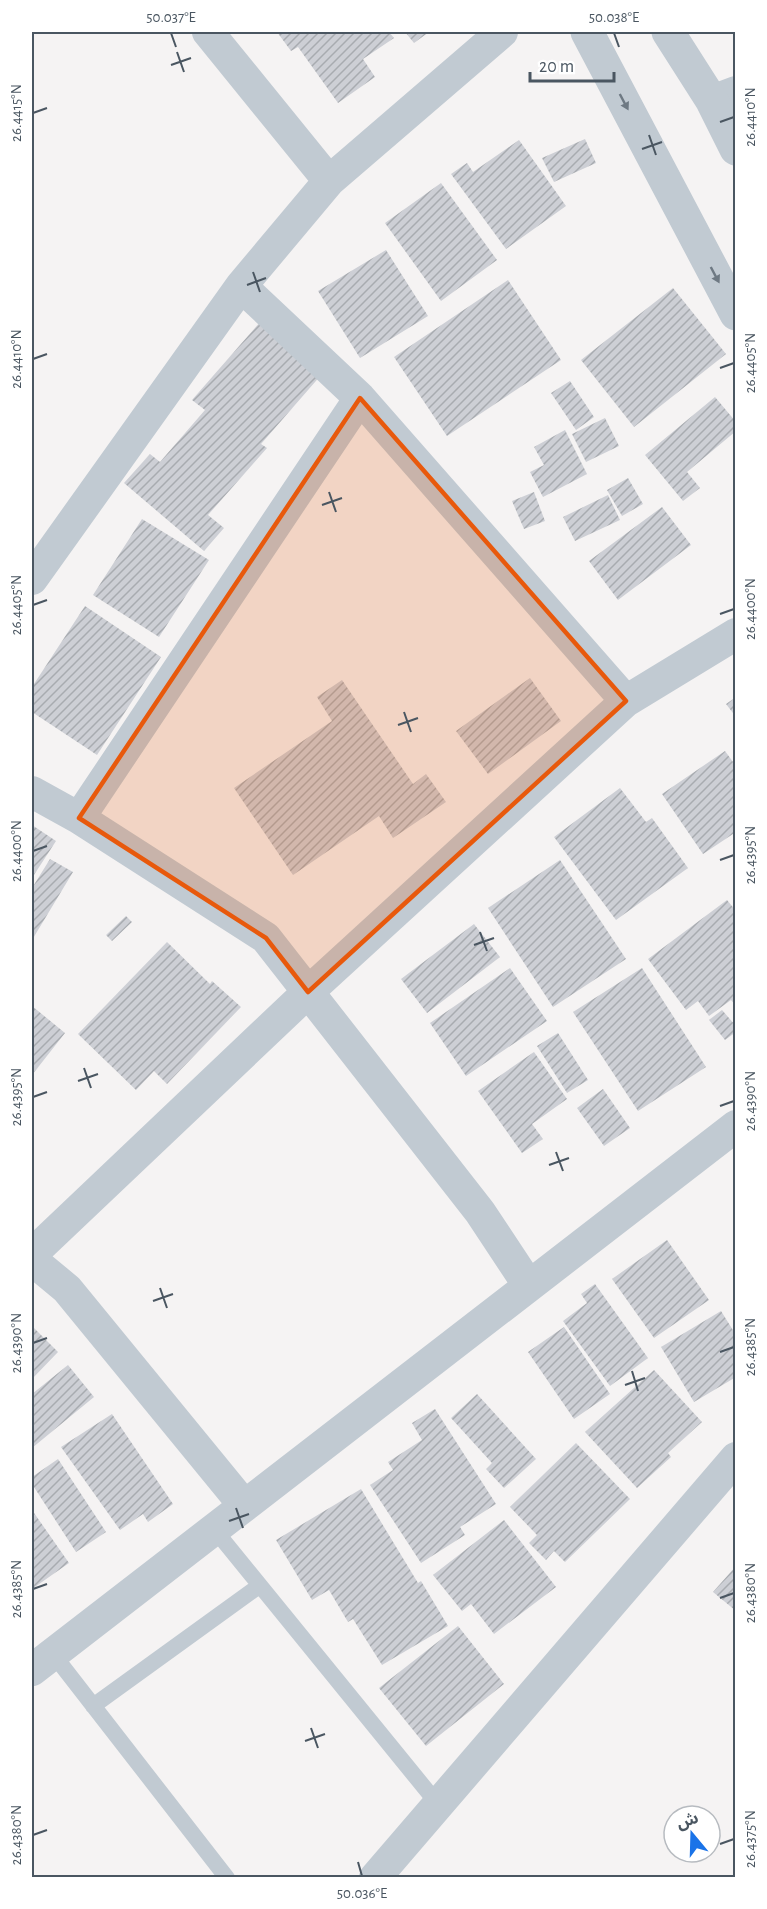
<svg xmlns="http://www.w3.org/2000/svg" width="767" height="1909" font-family="'Alegreya Sans','Noto Sans Arabic',sans-serif">
<defs>
<pattern id="building-hatch" width="6" height="6" patternUnits="userSpaceOnUse" patternTransform="scale(1.5)"><rect width="6" height="6" fill="#cdcfd5"/><path d="M-1 1l2-2M0 6l6-6M5 7l2-2" fill="none" stroke="#a8abb0"/></pattern>
</defs>
<rect width="100%" height="100%" fill="#f5f3f3"/>
<path fill="url(#building-hatch)" d="M277 32H389L394 38 363 59 375 77 338 103 298 47 291 51Z
M405 32H429L414 43Z
M585 139 596 163 554 182 542 158Z
M519 140 566 206 506 249 451 174 467 163 473 172Z
M441 183 497 260 441 301 385 223Z
M386 250 428 316 360 358 318 291Z
M508 280 561 360 447 436 394 357Z
M673 288 726 354 634 427 581 360Z
M261 321 322 374 261 444 267 448 208 515 224 528 204 551 124 483 150 454 160 462 205 410 192 400Z
M570 381 594 417 576 430 551 393Z
M715 397 736 422V431L687 472 700 488 683 501 645 455Z
M605 418 619 446 586 462 572 434Z
M565 430 587 474 543 497 530 472 544 465 534 447Z
M628 478 643 504 622 516 607 490Z
M534 492 545 521 524 529 512 501Z
M608 495 620 520 575 541 563 517Z
M662 507 691 545 618 600 589 561Z
M142 519 209 560 159 637 93 595Z
M85 606 161 657 97 755 32 712V687Z
M530 678 561 721 488 774 456 731Z
M342 680 413 784 426 774 446 802 393 838 379 816 293 875 234 788 332 721 317 697Z
M736 697V717L726 704Z
M725 751 736 766V832L703 854 662 794Z
M620 788 646 822 652 818 688 868 616 920 554 837Z
M32 825 56 841 32 878Z
M50 859 73 872 32 940V888Z
M560 860 626 959 553 1007 488 908Z
M727 900 736 911V1006L731 1000 709 1016 698 1001 686 1010 648 959Z
M126 916 132 922 112 941 106 935Z
M474 924 500 957 427 1013 401 979Z
M167 942 210 984 212 981 241 1007 167 1084 154 1071 136 1090 78 1034Z
M510 968 547 1021 466 1076 430 1023Z
M642 968 706 1067 638 1111 573 1012Z
M32 1006 65 1033 32 1075Z
M722 1010 736 1026V1032L725 1040 709 1020Z
M558 1033 588 1080 567 1093 537 1046Z
M534 1052 567 1099 532 1124 543 1139 522 1153 478 1091Z
M603 1089 630 1128 604 1146 577 1108Z
M667 1240 709 1300 654 1338 612 1279Z
M595 1284 648 1358 610 1386 563 1321 587 1303 581 1294Z
M721 1311 736 1335V1377L694 1402 661 1347Z
M32 1326 58 1352 32 1379Z
M564 1327 610 1394 574 1419 528 1352Z
M68 1365 94 1397 32 1448V1394Z
M654 1370 702 1422 668 1453 671 1457 637 1488 585 1432Z
M477 1394 536 1459 504 1488 486 1469 492 1463 451 1418Z
M435 1409 496 1504 460 1527 465 1535 421 1563 370 1485 393 1470 388 1462 422 1440 412 1423Z
M112 1414 173 1504 148 1522 143 1514 120 1530 61 1447Z
M576 1443 630 1499 565 1562 554 1551 546 1560 529 1543 537 1535 510 1507Z
M58 1459 106 1532 76 1552 32 1484V1477Z
M361 1489 418 1583 421 1581 448 1626 382 1665 353 1619 348 1622 329 1590 312 1600 276 1540Z
M32 1510 69 1563 32 1589Z
M504 1520 556 1587 494 1634 471 1604 462 1611 433 1575Z
M736 1566V1611L713 1592Z
M458 1626 504 1684 426 1746 379 1688Z"/>
<g fill="none" stroke-linecap="round" stroke-linejoin="round">
<path stroke="#c1cad2" stroke-width="16" d="M214 1529 437 1803
M53 1654 227 1878
M93 1706 259 1586"/>
<path stroke="#c1cad2" stroke-width="32" d="M208 32 329 181
M712 101 736 92
M241 286 360 398 626 701
M32 579 241 286 329 181 502 32
M32 792 79 818 266 938 480 1212 529 1286
M79 818 360 398
M32 1254 308 992 626 701 736 634
M32 1260 67 1289 244 1505
M32 1670 736 1126
M375 1878 736 1458"/>
<path stroke="#c1cad2" stroke-width="33" d="M587 32 736 314
M668 32 712 101 736 149"/>
</g>
<defs><path id="oneway-solid" d="M-6-.8H1V-3.2L6.5 0L1 3.2V.8H-6Z" transform="scale(1.5)"/></defs>
<g fill="#6e7983">
<use href="#oneway-solid" transform="translate(624 102) rotate(62)"/>
<use href="#oneway-solid" transform="translate(715 275) rotate(62)"/>
</g>
<path fill="#e8590c" fill-opacity="0.2" stroke="#e8590c" stroke-width="4.5" stroke-linejoin="round" d="M360 398 626 701 308 992 266 938 79 818Z"/>
<path fill="none" stroke="#4a5661" stroke-width="2" d="M171 33 176 47M614 33 619 47M177 52 184 72M171 65 191 58M33 113 47 108M720 122 734 117M649 135 656 155M642 149 662 142M253 272 260 292M247 285 266 278M33 359 47 354M720 368 734 363M329 492 336 512M322 505 342 498M33 605 47 600M720 614 734 609M404 712 411 732M398 725 418 718M33 851 47 846M720 860 734 855M480 932 487 951M474 945 494 938M84 1068 91 1088M78 1081 98 1074M33 1097 47 1092M720 1106 734 1101M556 1152 563 1171M549 1165 569 1158M160 1288 167 1308M153 1301 173 1294M33 1343 47 1338M720 1352 734 1347M632 1371 638 1391M625 1385 645 1378M236 1508 243 1528M229 1521 249 1514M33 1589 47 1584M720 1598 734 1593M311 1728 318 1748M305 1741 325 1734M33 1835 47 1830M720 1844 734 1839M358 1862 362 1876"/>
<rect width="767" height="1909" fill="none" stroke="#ffffff" stroke-width="66"/>
<g transform="translate(692 1834) rotate(341)"><circle r="28" fill="#ffffff" stroke="#b7bbc0" stroke-width="1.5"/>
<path d="M0-4.5L10 22L0 15L-10 22Z" fill="#1a73e8"/>
<text y="-9" font-size="16" font-weight="bold" text-anchor="middle" fill="#4a5661">ش</text>
</g>
<path d="M530 72v9h84v-9" fill="none" stroke="#4a5661" stroke-width="3"/>
<text x="539" y="72" font-size="18" fill="#4a5661" stroke="#ffffff" stroke-width="4.5" paint-order="stroke">20 m</text>
<rect x="33" y="33" width="701" height="1843" fill="none" stroke="#4a5661" stroke-width="2"/>
<g font-size="15" text-anchor="middle" fill="#4a5661">
<text x="171" y="22">50.037°E</text>
<text x="614" y="22">50.038°E</text>
<text transform="translate(16 113) rotate(-90)" y="5">26.4415°N</text>
<text transform="translate(750 117) rotate(-90)" y="5">26.4410°N</text>
<text transform="translate(16 359) rotate(-90)" y="5">26.4410°N</text>
<text transform="translate(750 363) rotate(-90)" y="5">26.4405°N</text>
<text transform="translate(16 605) rotate(-90)" y="5">26.4405°N</text>
<text transform="translate(750 609) rotate(-90)" y="5">26.4400°N</text>
<text transform="translate(16 851) rotate(-90)" y="5">26.4400°N</text>
<text transform="translate(750 855) rotate(-90)" y="5">26.4395°N</text>
<text transform="translate(16 1097) rotate(-90)" y="5">26.4395°N</text>
<text transform="translate(750 1101) rotate(-90)" y="5">26.4390°N</text>
<text transform="translate(16 1343) rotate(-90)" y="5">26.4390°N</text>
<text transform="translate(750 1347) rotate(-90)" y="5">26.4385°N</text>
<text transform="translate(16 1589) rotate(-90)" y="5">26.4385°N</text>
<text transform="translate(750 1593) rotate(-90)" y="5">26.4380°N</text>
<text transform="translate(16 1835) rotate(-90)" y="5">26.4380°N</text>
<text transform="translate(750 1839) rotate(-90)" y="5">26.4375°N</text>
<text x="362" y="1898">50.036°E</text>
</g>
</svg>
